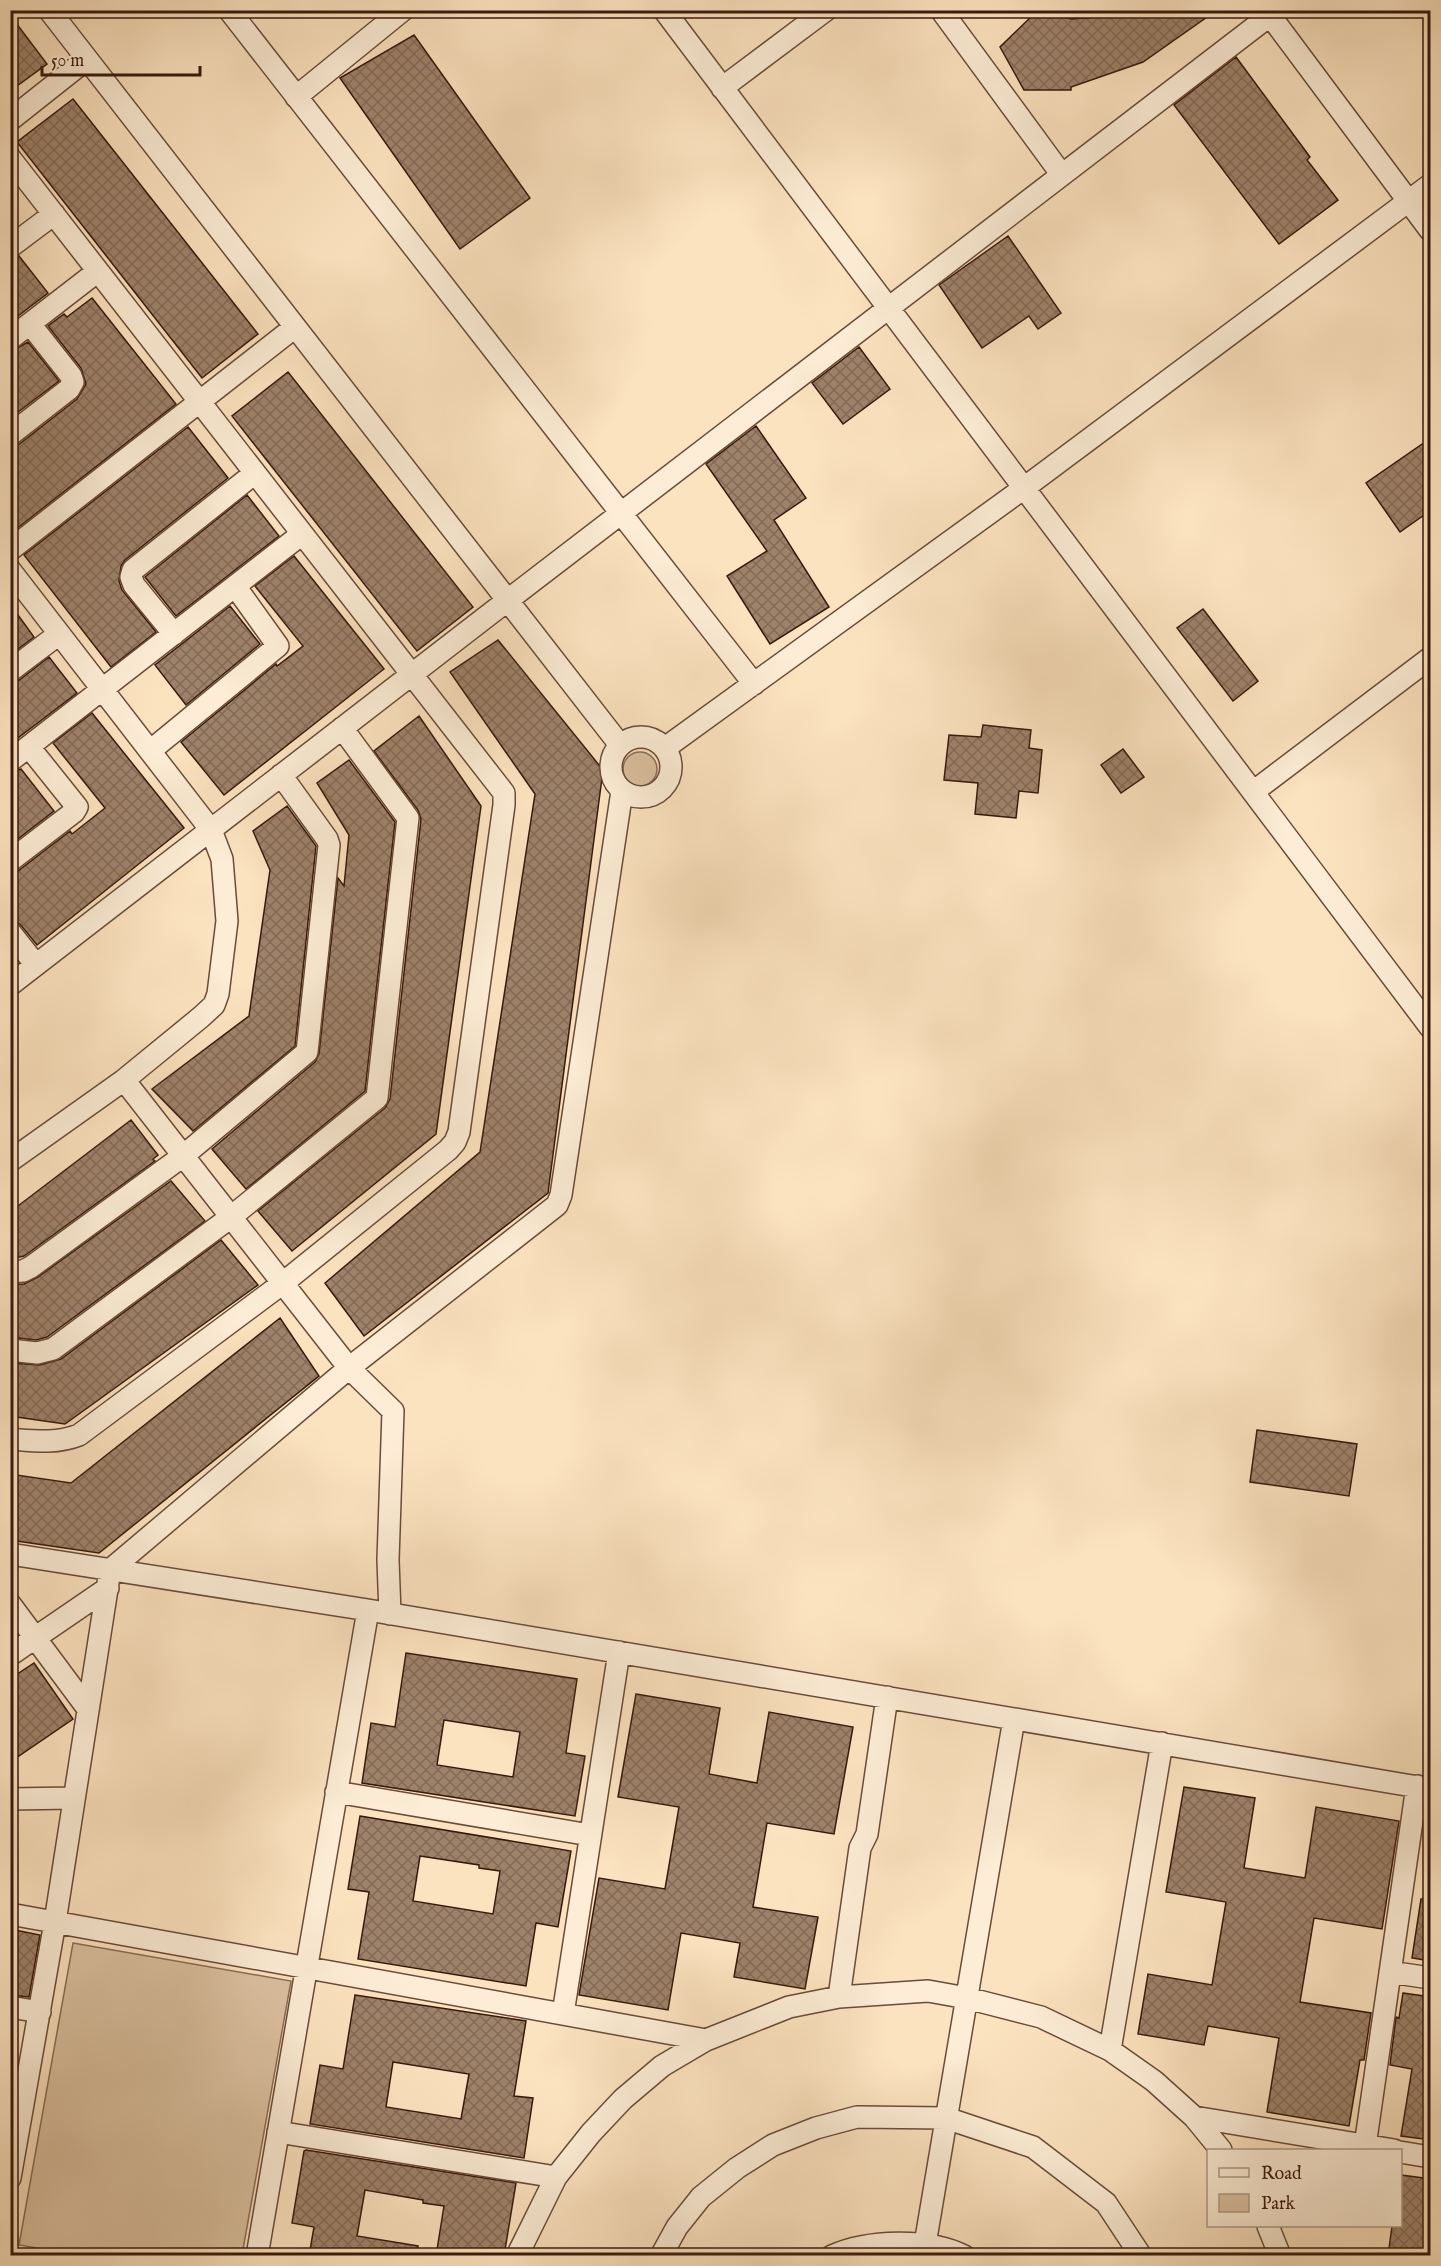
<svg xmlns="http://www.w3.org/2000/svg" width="1441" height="2266" font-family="'IM FELL English',serif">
<defs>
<pattern id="building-cross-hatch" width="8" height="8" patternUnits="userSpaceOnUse" patternTransform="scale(1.5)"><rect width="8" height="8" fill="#9e826a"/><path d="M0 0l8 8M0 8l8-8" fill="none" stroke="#826a56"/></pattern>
</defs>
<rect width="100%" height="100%" fill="#fce3c0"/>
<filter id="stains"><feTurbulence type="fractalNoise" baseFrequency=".00333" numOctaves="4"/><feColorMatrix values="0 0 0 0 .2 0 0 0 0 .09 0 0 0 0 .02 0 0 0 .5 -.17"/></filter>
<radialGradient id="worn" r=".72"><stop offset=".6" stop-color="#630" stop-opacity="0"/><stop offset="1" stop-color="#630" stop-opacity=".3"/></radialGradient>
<path fill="#dbc1a1" stroke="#8a6d56" stroke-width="1.5" d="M623 769a17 17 0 1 1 34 0a17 17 0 1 1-34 0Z
M73 1943 291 1981 242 2255H78L19 2245Z"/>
<path fill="url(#building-cross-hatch)" stroke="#38190c" stroke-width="1.5" fill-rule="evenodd" d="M1121 10H1217L1143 62 1071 87V90H1024L1000 47 1037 11 1071 19 1112 16Z
M10 15 47 64 10 91Z
M414 35 530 198 460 249 340 78Z
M1236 57 1310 157 1307 160 1338 200 1279 244 1174 105Z
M73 99 258 334 202 378 17 142Z
M1008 236 1061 313 1038 329 1029 316 982 348 939 285Z
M19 256 48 293 10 322V260Z
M92 298 176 404 15 530 10 524V448L18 445 77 399 86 384 81 368 48 326 64 314 67 317Z
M28 342 59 381 10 418V352Z
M859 347 890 389 843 424 812 383Z
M288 372 473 607 417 651 232 416Z
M756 426 806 498 774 520 829 607 770 644 727 576 767 551 706 464Z
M188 427 228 478 125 560 121 566 119 581 122 590 156 632 111 667 24 555Z
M1431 438V510L1400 532 1366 483Z
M247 495 279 536 176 616 145 577Z
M294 556 384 669 224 795 181 742 276 664 277 666 303 646 255 586Z
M10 604 34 637 10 655Z
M230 606 260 644 186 705 155 665Z
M1203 609 1258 681 1233 701 1177 628Z
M498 640 603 770 548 1193 364 1336 325 1283 480 1152 535 794 450 672Z
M49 657 77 693 10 744V684L18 681Z
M92 713 184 828 37 945 20 924 10 920V874L18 871 70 831 72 834 105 808 53 743Z
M419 716 481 806 436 1134 292 1251 258 1211 385 1108 390 1099 421 819 418 810 374 751Z
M983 725 1031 730 1029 748 1042 750 1038 793 1019 791 1016 818 975 814 978 783 944 780 949 735 981 737Z
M1123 749 1144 777 1121 793 1101 765Z
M349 760 395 822 365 1091 246 1189 212 1149 315 1062 319 1054 338 878 344 886 349 835 317 783Z
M21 769 54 811 10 845V774Z
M287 806 316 846 295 1046 193 1131 152 1089 249 1016 270 870 253 831Z
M131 1120 158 1155 153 1159 155 1161 24 1256 10 1259V1212Z
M171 1181 205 1221 47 1337 36 1340 10 1337V1285L24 1284 38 1277Z
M221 1240 258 1285 65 1424 10 1416V1363L40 1365 61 1359Z
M280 1318 319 1376 99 1553 10 1540V1474L71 1483Z
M1257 1430 1357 1444 1349 1496 1250 1482Z
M406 1653 577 1679 566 1753 585 1756 575 1816 362 1783 371 1723 395 1727ZM444 1720 520 1732 513 1777 437 1765Z
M34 1663 73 1719 10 1762V1679Z
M636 1694 720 1708 709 1774 757 1783 769 1712 853 1727 834 1834 767 1823 753 1907 818 1917 805 1989 734 1977 740 1943 681 1933 668 2010 579 1995 599 1878 665 1889 679 1807 618 1797Z
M1184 1787 1255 1798 1244 1868 1305 1878 1316 1807 1399 1821 1382 1929 1314 1918 1300 2002 1371 2013 1364 2060H1360L1349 2126 1267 2112 1279 2038 1208 2026 1204 2045 1138 2034 1148 1974 1212 1985 1226 1902 1166 1892Z
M360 1816 571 1851 558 1927 536 1923 526 1986 358 1959 369 1892 348 1889ZM420 1856 479 1865V1868L500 1871 493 1914 413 1901Z
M1421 1899H1431V1961L1412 1958Z
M10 1929 40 1935 29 1997 10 1995Z
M1403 1993 1431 1997V2140L1401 2136 1412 2069 1390 2065 1396 2017 1399 2018Z
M355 1995 526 2021 514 2096 533 2098 524 2158 310 2124 320 2065 343 2069ZM393 2062 469 2074 461 2119 386 2107Z
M306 2150 516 2183 504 2256H436L444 2206 423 2203V2200L365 2190 357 2236 418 2246V2256H309L314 2227 292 2223 304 2151Z
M1401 2175 1431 2179V2256H1388L1392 2226H1401Z"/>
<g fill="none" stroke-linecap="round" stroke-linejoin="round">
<defs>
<path id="minor" d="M49 10 620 745
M229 10 754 684
M664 10 1430 1027
M941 10 1062 175
M1266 10 1430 230
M722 88 826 10
M296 97 403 10
M10 120 87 59
M10 158 504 793V805L459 1132 455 1142 448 1150 283 1283 79 1435C56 1444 35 1441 10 1439
M10 247 54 214
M10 339 98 271
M10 435 69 389 73 382 71 376 30 324
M10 550 295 327
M10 570 211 830 222 859 227 921 218 994 214 1005 201 1017 124 1080 10 1161
M174 634 134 585 131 577 133 570 255 473
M10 671 59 634
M611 767a30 30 0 1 1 60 0a30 30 0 1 1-60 0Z
M665 748 1024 488 1430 185
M150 751 278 646 235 586
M10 761 302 534
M1253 792 1430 658
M10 861 74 812 77 807 29 747
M10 932 36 965
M10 985 508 600 1277 10
M124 1080 349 1368 393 1411 388 1560 390 1614
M10 1272 23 1271 31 1267 183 1156 307 1052 329 845 327 839 281 775
M10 1350 37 1353 53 1349 231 1217 377 1098 408 818 342 728
M10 1554 368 1610 1430 1789
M10 1604 88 1709
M10 1655 108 1588
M336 1792 590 1835
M10 1799 73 1798
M10 1914 706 2040
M1390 1972 1430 1978
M839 1997 860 1848 867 1834 887 1697
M10 2007 40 2012
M563 2014 619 1652
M1110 2050 1162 1743
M1194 2117 1394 2150
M278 2132 556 2177
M1365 2146 1417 1786
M1400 2152 1430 2157
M10 2178 55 1922 110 1570 349 1368 557 1205 561 1195 622 791
M1268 2226 1280 2256
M257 2256 368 1610
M517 2256 556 2177 591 2133 623 2099 662 2066 706 2040 789 2007 839 1997 928 1991 967 1998 1041 2017 1110 2050 1154 2081 1194 2117 1221 2150
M661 2256 677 2227 701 2197 737 2168 773 2145 816 2128 857 2117 946 2118 1033 2147 1106 2203 1141 2256
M832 2256C867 2240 929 2238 964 2256
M923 2256 1014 1719"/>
</defs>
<use href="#minor" stroke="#694c39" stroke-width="24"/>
<use href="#minor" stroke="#fdedd6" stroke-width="21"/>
</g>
<rect width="1441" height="2266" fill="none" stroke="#fce3c0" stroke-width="36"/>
<rect x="12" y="12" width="1417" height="2242" fill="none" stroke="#38190c" stroke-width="3"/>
<rect x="18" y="18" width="1405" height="2230" fill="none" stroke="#38190c" stroke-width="1.5"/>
<rect x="1207" y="2149" width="195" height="78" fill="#fdedd6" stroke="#ae9885" stroke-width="1.5"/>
<rect x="1219" y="2168" width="30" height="9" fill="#fdedd6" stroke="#ae9885" stroke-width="1.5"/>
<text x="1261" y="2179" font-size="18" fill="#38190c">Road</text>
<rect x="1219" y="2194" width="30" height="18" fill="#dbc1a1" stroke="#ae9885" stroke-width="1.5"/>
<text x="1261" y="2209" font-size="18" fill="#38190c">Park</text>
<path d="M42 66v9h158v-9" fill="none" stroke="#38190c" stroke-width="3"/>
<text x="51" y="66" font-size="18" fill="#38190c" stroke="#fdedd6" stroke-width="4.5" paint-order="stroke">50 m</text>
<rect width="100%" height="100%" filter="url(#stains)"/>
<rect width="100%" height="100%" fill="url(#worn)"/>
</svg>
